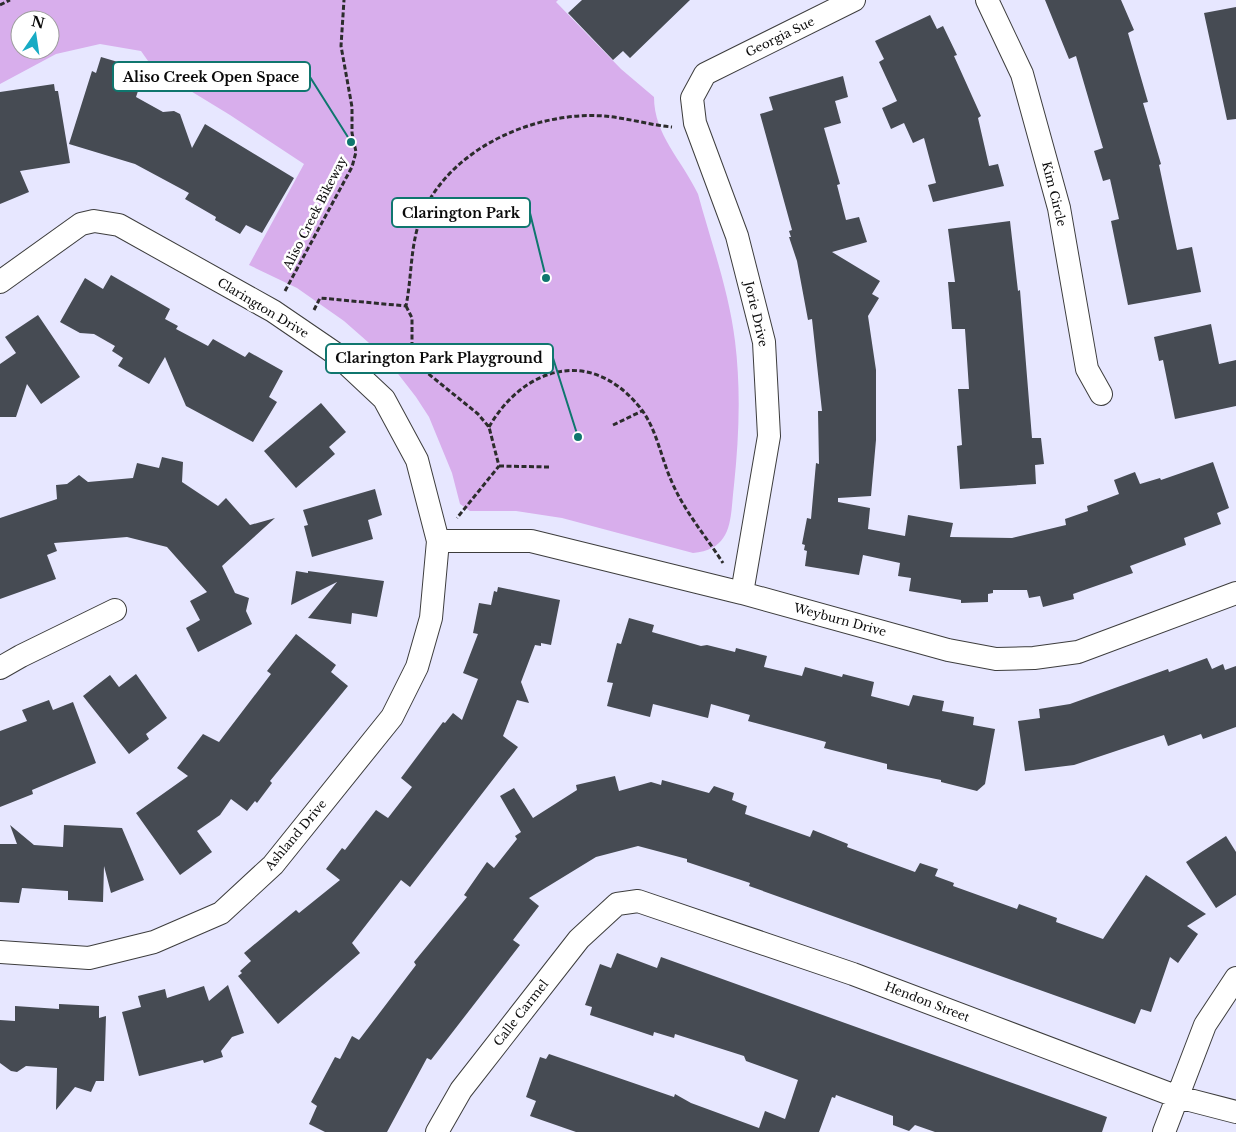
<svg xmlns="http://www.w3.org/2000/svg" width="1236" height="1132" font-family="'Libre Baskerville',serif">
<rect width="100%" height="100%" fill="#e7e7ff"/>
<path fill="#d8aeec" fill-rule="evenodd" d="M0 0H558L556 2 621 69 654 97C654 135 682 160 698 194 711 242 729 291 735 341 741 390 739 437 734 485 730 518 734 549 693 553L562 518 516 511H470L460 504 452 473 429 417 416 397 385 357 344 321 297 288 249 265 304 164 230 115 153 68 141 51 100 44 56 54 0 84ZM20 20H50V50H20Z"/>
<path fill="#464b53" d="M582 0H690L630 58 623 51 613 60 568 13Z
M1045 0H1121L1134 30 1128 33 1148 102 1143 103 1161 164 1159 165 1177 250 1192 247 1201 292 1128 305 1111 221 1119 219 1110 179 1103 181 1094 151 1103 148 1076 56 1069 59Z
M1236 7V119L1227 120 1204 13Z
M930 15 937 29 943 26 957 55 954 56 981 116 978 118 989 166 998 164 1004 186 933 202 928 185 936 183 924 138 913 143 904 123 891 129 882 108 897 101 879 62 884 59 875 41Z
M101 57 145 70 136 97 163 112 174 111 180 114 192 148 205 124 294 178 262 233 246 225 240 234 215 220 216 217 185 199 189 193 135 164 69 144 92 71 96 73Z
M843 76 848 97 835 101 841 123 824 128 840 184 837 185 846 220 859 217 867 242 832 252 880 281 872 294 879 298 868 316 876 370V440L871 496 838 498V502L870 508 868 529 905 536 908 515 953 523 950 537 1012 538 1066 525 1065 519 1088 511 1087 506 1119 494 1114 480 1135 472 1140 484 1160 478 1161 480 1213 462 1229 508 1217 513 1221 524 1184 538 1186 545 1130 566 1133 573 1073 594 1074 599 1043 607 1040 596 1029 598 1027 590H993V593L988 594V602L961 603V600L909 591 911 578 898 576 900 563 863 555 859 575 805 566 807 551 804 550 805 545 802 544 807 518 811 519 816 463 819 464 818 411H822L812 319 808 320 797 261 789 237H791L789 231 792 230 760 114 773 110 769 97Z
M54 84 55 91H58L70 163 20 171 29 192 0 204V92Z
M1010 221 1018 291 1020 290 1032 438H1041L1044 464 1035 465 1036 484 960 489 957 446 962 445 958 389H969L965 329H952L948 282H955L948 229Z
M111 275 170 309 165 319 178 326 176 329 208 346 213 339 245 357 249 352 283 371 269 397 277 402 253 442 186 406 165 357 149 384 118 366 123 358 112 351 115 346 94 334 80 333 60 322 85 278 103 289Z
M38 315 80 377 41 404 27 384 16 417H0V364L16 353 5 337Z
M1211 324 1219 364 1236 360V406L1175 419 1163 360 1159 361 1154 337Z
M321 403 346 432 329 447 335 454 296 488 264 451Z
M162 457 183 462 182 482 218 506 226 498 250 525 275 518 222 566 235 593 249 598 246 611 252 624 198 652 186 628 200 620 190 601 207 592 167 547 127 537 54 543 57 551 47 555 56 579 0 599V518L57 499 56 485 67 484 79 475 88 482 133 478 137 463 159 468Z
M375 489 382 515 368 520 373 539 312 557 304 526 308 525 303 510Z
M296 571 308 573V571L384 581 377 617 352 613 351 624 308 618 337 582 291 605Z
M498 587 560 600 551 645 541 643V646L535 645 521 682 529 703 517 700 503 736 518 747 410 887 401 880 352 943 360 953 278 1024 238 976 242 973 240 971 251 961 244 953 296 910 299 913 340 880 326 869 342 848 345 850 376 810 388 818 412 787 401 778 443 722 445 723 453 713 462 720 478 679 463 673 478 634 473 633 479 603 491 605 494 591 497 592Z
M629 618 654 625 652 632 701 646 707 645 735 652 736 648 767 656 764 667 802 676 805 667 842 677 843 674 874 682 871 696 909 706 913 695 944 701 942 711 974 717 973 725 995 729 985 784 977 791 941 782V780L887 769V764L824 748 826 742 748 721 750 715 711 704 708 718 653 704 650 717 607 706 613 683 607 682 617 643 621 644Z
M296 634 336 665 331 672 348 686 270 781 272 783 257 803 255 801 247 811 231 799 220 815 197 831 212 852 180 875 136 813 188 776 177 768 203 734 219 742 271 674 267 671Z
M1207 658 1212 669 1223 664 1225 670 1236 666V727L1203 739 1201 734 1168 746 1164 735 1074 765 1025 771 1018 721 1040 718 1039 709 1070 704 1168 669 1169 672Z
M136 674 167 718 146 734 149 739 129 754 83 696 110 675 119 687Z
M49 700 53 710 73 702 96 763 32 790 33 794 0 807V731L27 721 22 710Z
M615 776 619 791 651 782 661 785 662 780 709 793 714 786 734 793 732 800 747 806 745 814 810 837 813 830 848 844 847 847 915 872 920 863 938 869 935 876 954 883 953 886 1017 909 1019 904 1057 918 1056 922 1103 939 1146 875 1206 914 1187 926 1198 934 1178 963 1170 957 1151 1012 1141 1009 1135 1024 749 886 750 883 687 862V859L638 846 596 857 529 898 539 906 513 940 520 945 431 1060 427 1058 387 1132H325L309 1124 317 1106 311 1102 335 1057 340 1059 352 1036 359 1040 416 965 414 962 467 897 464 895 487 862 494 868 517 839 515 836 521 832 500 796 514 788 533 818 577 790 576 785Z
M10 825 34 845 63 847 64 825 122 828 144 880 111 893 104 866 103 902 68 900V891L22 888 19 903 0 902V844H17Z
M1226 836 1236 852V895L1216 908 1186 862Z
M617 953 657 968 661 957 1107 1117 1102 1132H935L915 1125 909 1131 893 1125V1116L836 1095 835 1098 832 1097 819 1132H576L530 1116 536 1101 526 1097 540 1057 546 1059 549 1054 674 1097 675 1094 691 1103 759 1128 765 1111 785 1119 798 1080 746 1061 744 1056 675 1034 674 1038 654 1032 653 1036 590 1015 592 1007 585 1005 600 964 611 968Z
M228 985 244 1033 232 1037 221 1051 223 1057 204 1063 203 1060 139 1076 122 1012 141 1007 138 996 165 989 167 998 204 986 209 1001Z
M59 1004 99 1006V1018L106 1016 104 1081H96L91 1092 75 1087 56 1110 57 1068 26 1066 17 1072 11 1071 0 1063V1020L15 1021V1006L59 1009Z"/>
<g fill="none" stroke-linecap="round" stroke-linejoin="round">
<defs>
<path id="street" d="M987 0 1022 74 1059 208 1087 369 1101 394
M0 282 81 224 94 221 119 225 273 311 336 354 384 399 417 460 438 541 431 618 417 667 392 717 273 865 221 913 154 942 89 958 0 952
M438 541H531L742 593 948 650 996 659 1034 658 1078 652 1236 593
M742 593 769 436 764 342 737 236 695 123 692 98 705 74 854 0
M0 668 21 656 115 610
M437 1132 461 1090 579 939 617 904 638 901 853 974 1178 1097 1236 1112
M1164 1132 1205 1025 1236 978"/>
</defs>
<use href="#street" stroke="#3d3d3d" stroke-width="24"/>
<path stroke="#2c2c2c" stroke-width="3" stroke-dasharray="5 2.5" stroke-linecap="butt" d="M0 5 10 0
M285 291 352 167 356 152 352 133V107L341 46 344 0
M406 306 412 318V348L420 367 478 414 489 427 499 466 457 518
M314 310 320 298 406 306C412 276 410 246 421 217 449 148 535 111 604 116 627 118 650 125 672 127
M613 425 642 411
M489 427C523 368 588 347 637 404 656 425 660 455 671 480 684 511 705 535 723 563
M499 466 550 467"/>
<use href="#street" stroke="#fff" stroke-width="22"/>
</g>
<g text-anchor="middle" stroke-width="5" stroke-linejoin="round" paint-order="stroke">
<g font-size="12" fill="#0a0a0a" stroke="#fff">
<text transform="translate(780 37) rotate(-26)" y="4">Georgia Sue</text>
<text transform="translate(1054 194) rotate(76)" y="4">Kim Circle</text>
<text transform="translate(315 213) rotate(-63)" y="4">Aliso Creek Bikeway</text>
<text transform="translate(263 308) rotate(31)" y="4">Clarington Drive</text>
<text transform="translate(756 314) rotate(77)" y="4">Jorie Drive</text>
<text transform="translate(840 620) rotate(15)" y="4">Weyburn Drive</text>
<text transform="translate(296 835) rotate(-50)" y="4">Ashland Drive</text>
<text transform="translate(927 1002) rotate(21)" y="4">Hendon Street</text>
<text transform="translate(521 1013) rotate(-52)" y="4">Calle Carmel</text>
</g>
</g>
<path fill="none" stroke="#0f766e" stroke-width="2" d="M351 142L310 77M546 278L530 213M578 437L553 358"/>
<g fill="#0f766e" stroke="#fff" stroke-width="2">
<circle cx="351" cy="142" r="5"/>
<circle cx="546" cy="278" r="5"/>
<circle cx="578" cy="437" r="5"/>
</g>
<g fill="#fff" stroke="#0f766e" stroke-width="2">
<rect x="113" y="62" width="197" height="29" rx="5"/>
<rect x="392" y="198" width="138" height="29" rx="5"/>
<rect x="326" y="344" width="227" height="29" rx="5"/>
</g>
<g font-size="14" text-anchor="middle" font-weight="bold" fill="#0a0a0a">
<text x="211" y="82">Aliso Creek Open Space</text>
<text x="461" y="218">Clarington Park</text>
<text x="439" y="363">Clarington Park Playground</text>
</g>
<g transform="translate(35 35) rotate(13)"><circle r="24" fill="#ffffff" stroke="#9d9d9d"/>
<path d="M0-4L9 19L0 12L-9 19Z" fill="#18abc4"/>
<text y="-8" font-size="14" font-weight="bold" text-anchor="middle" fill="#0a0a0a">N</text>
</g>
</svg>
